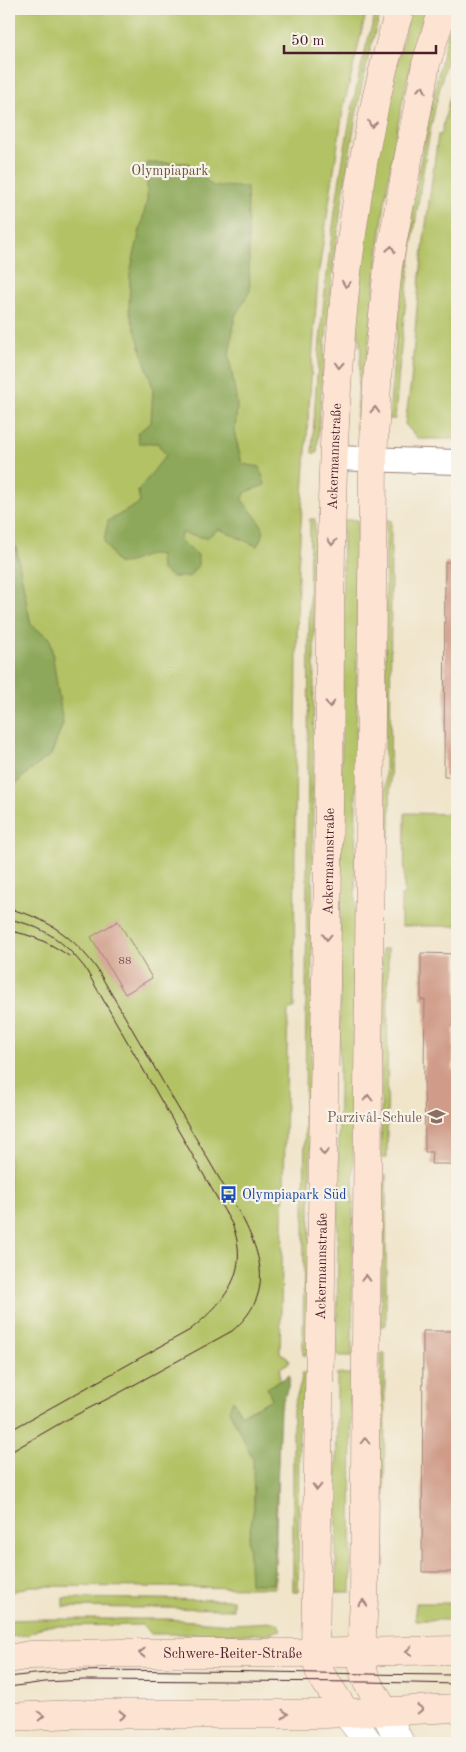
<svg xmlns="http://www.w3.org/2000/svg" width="466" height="1752" font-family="'Old Standard TT',serif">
<rect width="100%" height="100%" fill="#f7f3e8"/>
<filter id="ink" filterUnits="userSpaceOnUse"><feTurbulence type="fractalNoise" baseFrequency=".02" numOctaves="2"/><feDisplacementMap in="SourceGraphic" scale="10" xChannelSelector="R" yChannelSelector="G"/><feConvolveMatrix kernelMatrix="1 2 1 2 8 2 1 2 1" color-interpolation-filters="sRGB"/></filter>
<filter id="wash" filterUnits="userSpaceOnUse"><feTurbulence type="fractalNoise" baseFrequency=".0096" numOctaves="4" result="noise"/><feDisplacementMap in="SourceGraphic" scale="20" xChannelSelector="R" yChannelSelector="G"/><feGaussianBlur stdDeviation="1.12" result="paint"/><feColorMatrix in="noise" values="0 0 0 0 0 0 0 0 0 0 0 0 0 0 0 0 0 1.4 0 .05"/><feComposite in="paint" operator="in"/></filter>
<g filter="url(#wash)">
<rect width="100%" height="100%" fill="#f0e4c9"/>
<path fill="#b2c265" stroke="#7e7048" d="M9 9H367L343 110 318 277 298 567 295 829 294 1008 288 1011 280 1353 286 1356 290 1362 280 1368 275 1588 30 1586 9 1593Z
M377 9H382C364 63 355 120 346 176 331 268 323 360 317 453H312C317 359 326 266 341 172 350 117 360 62 377 9Z
M411 9H426C385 145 374 287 361 427L358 430 356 428 361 348 355 316 367 216 384 111Z
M456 26C445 67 434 107 427 148 411 238 402 329 395 419H389C399 287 416 157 449 29Z
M457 66V439H418L405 424 411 382 418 294 425 232 438 135H441Z
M310 519H315L309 1355H303Z
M343 520H358L352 1356H337Z
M386 520H391L390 838H385Z
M405 813 457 814V926H401V896L404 895Z
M382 949H388L387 1158H381Z
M386 1174V1325L381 1327 382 1177Z
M381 1353H385L384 1566H379Z
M308 1372V1382L299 1409 298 1592H293V1411C295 1397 302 1386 302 1373Z
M337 1374H352L351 1592H336Z
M63 1598 233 1600V1609L63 1607Z
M415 1603H457V1620H416Z
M44 1619H167L232 1624 273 1622 278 1624 281 1630 266 1634H151L142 1625 44 1626 28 1635 9 1637V1620Z"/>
<path fill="#8da85a" stroke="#6c6442" d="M147 163H188L213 186 247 187 250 291 235 316 229 356 237 404 235 435 242 464 260 467 265 485 246 492 242 500 259 521 264 532 257 546 219 529 206 538 181 533 180 541 198 555V565L189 577H172L161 569 160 556C143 551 135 565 117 563L104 541 108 521 140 503 138 491 166 455 157 443H139L137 433 151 423 153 388 129 310 130 273 147 200Z
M9 536 16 547 31 625 50 638 63 724 51 755 26 774 9 790Z
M290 1375C290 1387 283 1398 280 1409L273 1584H250L248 1540 254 1508 253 1459 229 1410 233 1400 241 1415 272 1399 267 1388Z"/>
<g id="blocks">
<path fill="#d09c89" d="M445 562H457V777H444Z
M118 921 152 978 125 994 91 937Z
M421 953 457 954V1029H454L453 1070H457V1166L449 1164H431L432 1152H425L424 1071 425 1000H421Z
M423 1331H457V1572H422Z"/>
</g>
</g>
<g filter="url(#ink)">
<use href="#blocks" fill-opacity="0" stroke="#9d827a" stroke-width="1"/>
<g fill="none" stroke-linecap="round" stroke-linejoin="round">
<defs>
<path id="minor" d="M333 458 457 462"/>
<path id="tertiary" d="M384 1710 400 1743
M346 1713 369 1743"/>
<g id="secondary">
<path id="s1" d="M9 1659 30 1655 121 1653H296L457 1650"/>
<path d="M384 1710 367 1682 364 1673 361 1652 364 1600 373 459 378 366 388 266 426 64 443 9"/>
<path id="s2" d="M346 1713 320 1673 315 1653C318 1371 325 1089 329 807 332 540 321 267 400 9"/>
<path d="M9 1717 74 1714H325L457 1708"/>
</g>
</defs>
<use href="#minor" stroke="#9d827a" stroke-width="26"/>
<use href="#tertiary" stroke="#9d827a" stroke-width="29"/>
<use href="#secondary" stroke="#9d827a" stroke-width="29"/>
<use href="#minor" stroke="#fff" stroke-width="24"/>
<use href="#tertiary" stroke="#fff" stroke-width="28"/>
<use href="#secondary" stroke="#fde3d1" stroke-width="28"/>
<path stroke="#4a1f2b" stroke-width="1" d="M9 909C46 917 75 938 97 969L243 1219C264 1261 272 1297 232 1331L121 1392 64 1421 9 1453
M9 919C44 927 63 940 85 968L232 1224C251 1271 225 1302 190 1330L9 1431
M9 931C31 934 50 943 69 956
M9 1677C67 1669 121 1670 180 1671 272 1671 365 1675 457 1675
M9 1687 45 1682 83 1680 367 1682 457 1684"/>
</g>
<defs><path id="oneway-chevron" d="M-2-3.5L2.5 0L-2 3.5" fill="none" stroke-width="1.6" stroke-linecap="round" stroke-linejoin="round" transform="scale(1.25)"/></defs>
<g stroke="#a4817e">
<use href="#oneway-chevron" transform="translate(422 89) rotate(-79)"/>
<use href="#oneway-chevron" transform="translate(372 124) rotate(101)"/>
<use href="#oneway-chevron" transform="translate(391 249) rotate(-80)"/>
<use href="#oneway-chevron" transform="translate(346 284) rotate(98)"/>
<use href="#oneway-chevron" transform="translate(339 365) rotate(93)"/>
<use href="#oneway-chevron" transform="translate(375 410) rotate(-87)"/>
<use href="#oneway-chevron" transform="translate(332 542) rotate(91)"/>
<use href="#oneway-chevron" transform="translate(330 704) rotate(91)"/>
<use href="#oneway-chevron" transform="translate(327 937) rotate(91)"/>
<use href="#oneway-chevron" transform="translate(368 1098) rotate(-90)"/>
<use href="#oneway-chevron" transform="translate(324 1152) rotate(91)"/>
<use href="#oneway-chevron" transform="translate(366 1278) rotate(-89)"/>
<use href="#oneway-chevron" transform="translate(365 1441) rotate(-90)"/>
<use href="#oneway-chevron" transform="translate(317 1487) rotate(91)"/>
<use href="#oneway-chevron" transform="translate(363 1603) rotate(-87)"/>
<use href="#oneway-chevron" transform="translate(409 1651) rotate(178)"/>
<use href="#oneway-chevron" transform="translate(142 1653) rotate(-180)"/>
<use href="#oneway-chevron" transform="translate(420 1709) rotate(-2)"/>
<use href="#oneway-chevron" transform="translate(285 1714)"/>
<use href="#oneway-chevron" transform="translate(122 1715)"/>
<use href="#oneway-chevron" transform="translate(41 1716) rotate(-3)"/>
</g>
</g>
<defs>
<symbol id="school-bare" viewBox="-9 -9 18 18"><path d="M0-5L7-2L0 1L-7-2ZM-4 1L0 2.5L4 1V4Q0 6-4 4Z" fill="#8d6e63" stroke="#f7f3e8" stroke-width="2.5" paint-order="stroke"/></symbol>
<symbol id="bus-bare" viewBox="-9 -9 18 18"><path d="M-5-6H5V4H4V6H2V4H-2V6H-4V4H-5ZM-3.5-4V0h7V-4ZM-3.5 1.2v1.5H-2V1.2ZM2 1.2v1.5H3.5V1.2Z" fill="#1a4fb4" stroke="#f7f3e8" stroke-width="2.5" paint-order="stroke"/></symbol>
</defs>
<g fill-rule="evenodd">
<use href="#school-bare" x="424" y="1104" width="25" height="25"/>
<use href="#bus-bare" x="216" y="1182" width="25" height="25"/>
</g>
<g text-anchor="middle" stroke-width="4.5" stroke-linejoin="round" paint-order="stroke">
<g font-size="11" fill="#6c3e42">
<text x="125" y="964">88</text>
</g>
<g font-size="14" fill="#69503c" stroke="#f7f3e8">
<text x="170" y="175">Olympiapark</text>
</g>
<g font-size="14" fill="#4a1f2b" stroke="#f7f3e8">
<text dy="5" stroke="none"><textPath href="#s2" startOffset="1265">Ackermannstraße</textPath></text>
<text dy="5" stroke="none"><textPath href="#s2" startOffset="860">Ackermannstraße</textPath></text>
<text dy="5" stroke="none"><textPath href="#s2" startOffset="455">Ackermannstraße</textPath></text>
<text dy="5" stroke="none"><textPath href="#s1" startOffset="224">Schwere-Reiter-Straße</textPath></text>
</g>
<g font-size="14" fill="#785e54" stroke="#f7f3e8" text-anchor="end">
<text x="422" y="1122">Parzivâl-Schule</text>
</g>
<g font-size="14" fill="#164399" stroke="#f7f3e8" text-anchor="start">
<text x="242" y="1199">Olympiapark Süd</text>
</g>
</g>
<rect width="466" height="1752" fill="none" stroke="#f7f3e8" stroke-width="30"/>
<path d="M284 45v8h152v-8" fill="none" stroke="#4a1f2b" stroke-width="2.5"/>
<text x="291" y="45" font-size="15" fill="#4a1f2b" stroke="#f7f3e8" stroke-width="4" paint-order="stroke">50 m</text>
</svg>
